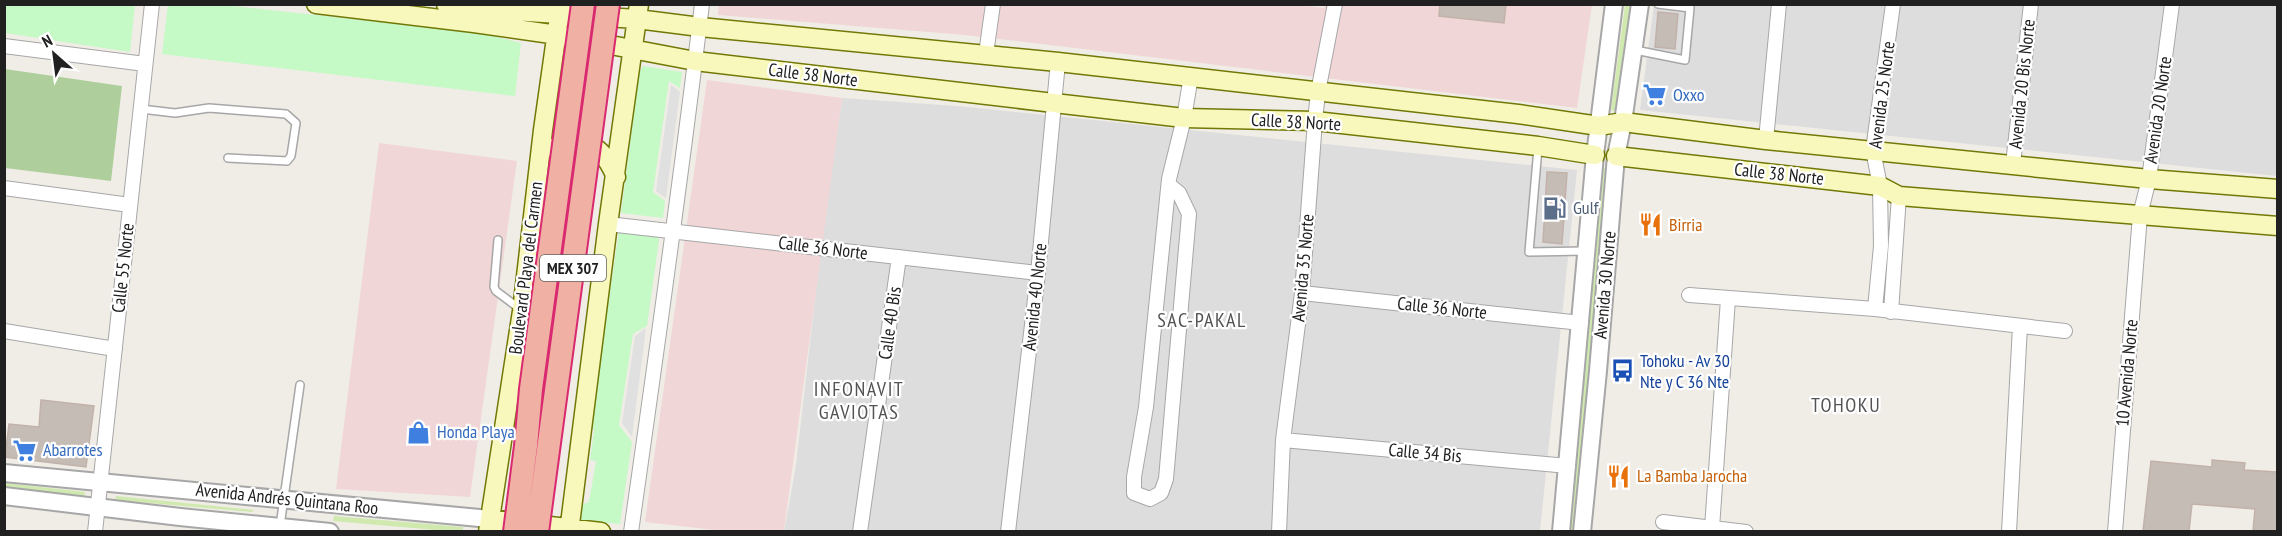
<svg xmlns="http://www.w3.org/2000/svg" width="2282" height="536" font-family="'PT Sans Narrow',sans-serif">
<rect width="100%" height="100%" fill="#f0ede7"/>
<path fill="#dedddd" d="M1654 5H2277V176L1640 110Z
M842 98 957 106 1577 170 1540 531 784 532 796 465 823 229Z"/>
<path fill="#f1d6d7" d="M719 4H1293L1324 8 1325 4 1592 5 1577 108 965 35 718 15Z
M707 80 842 98 784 531H723L645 522Z
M379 143 517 161 470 497 336 489Z"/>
<path fill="#cfe9ae" d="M1625 5H1630L1615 111 1611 110Z
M1604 168H1606L1607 172 1574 531 1569 532Z
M5 483 85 492 84 497 5 488Z
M116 496 254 510 252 512 115 500Z
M334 516 463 527V531H447L333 521Z"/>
<path fill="#aecf9c" d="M5 69 122 86 111 181 5 168Z"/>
<path fill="#c5f9c6" d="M168 4 225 5 482 33 521 43 515 96 162 54Z
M4 5H135L130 52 5 33Z
M643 66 682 72 680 88 669 81 653 192 665 201 663 218 621 213 639 73Z
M619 231 657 235 659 240 647 326 633 334 619 425 632 442 620 524 577 520 579 506 589 502 596 461 590 460 594 430 590 425Z"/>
<path fill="#e0e0e0" d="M671 85 680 92 666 198 656 191Z
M646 328 632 437 622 423 635 336Z"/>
<path fill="#c5bcb6" stroke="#c2b2a9" stroke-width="1.5" d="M1440 4H1506L1504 23 1439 16Z
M1658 12 1678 14 1675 49 1655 47Z
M1547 172 1567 173 1562 244 1543 242Z
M41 400 94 406 86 467 5 457 9 424 39 427Z
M2212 460 2245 463 2244 470 2277 472V531H2253L2255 509 2192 504 2189 531H2143L2151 461 2212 467Z"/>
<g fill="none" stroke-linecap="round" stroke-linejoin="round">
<defs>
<path id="service" d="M1635 50 1685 60 1690 8 1658 4
M141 109 175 113 209 108 286 114 296 123 291 156 287 161 228 158
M1538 148 1529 252 1585 251
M498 240 494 287 496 291 520 309
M280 526 300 385"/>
<path id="minor" d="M4 46 145 64
M986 54 993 4
M1766 140 1779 4
M2013 164 2031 4
M1169 185 1179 193 1189 214 1166 479 1161 493 1150 499 1134 493V477L1146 407 1169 179 1184 118 1191 76
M4 188 130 205
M608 224 1038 273
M1302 293 1581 323
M1689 295 1875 309 2065 331
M1875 309 1881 246 1880 186 1873 150 1893 4
M1891 312 1899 196
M4 331 115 349
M1283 440 1568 466
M1663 522 1746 532
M1712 528 1728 299
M95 532 152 4
M631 532C656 356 681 181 702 4
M860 532 899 257
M1008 532 1038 273 1058 62
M1279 532 1283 440 1302 293 1315 121 1318 92 1335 4
M2009 532 2020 326
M2115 532 2140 215 2149 179 2172 4"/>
<path id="tertiary" d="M4 473 490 519
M4 496 180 517 330 532
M1561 532 1595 155 1614 4
M1582 532 1598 371 1616 156 1623 122 1640 4"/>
<path id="secondary" d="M316 4 474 23 558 35 695 61 1054 103 1184 118 1315 121 1538 146 1595 155
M446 4 482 9 637 19 700 27 1058 62 1518 114 1599 126 1623 122 1766 140 2149 179 2278 189
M553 148C587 136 602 145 616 177
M1616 156 1880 186 1899 196 2278 226
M490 519 601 532
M488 532 522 311 543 130 558 24
M569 532 608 224 639 4"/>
</defs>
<use href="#service" stroke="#a7a7a7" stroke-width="10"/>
<use href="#minor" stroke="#a7a7a7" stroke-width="16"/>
<use href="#tertiary" stroke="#a7a7a7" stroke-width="20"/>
<use href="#secondary" stroke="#727806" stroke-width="21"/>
<use href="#service" stroke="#fff" stroke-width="7"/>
<use href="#minor" stroke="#fff" stroke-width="14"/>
<use href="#tertiary" stroke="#fff" stroke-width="16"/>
<use href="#secondary" stroke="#f9f8bc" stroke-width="18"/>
<defs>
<path id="trunk-bridge" d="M515 532 526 446 531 389 583 4
M537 532 608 4"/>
</defs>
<use href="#trunk-bridge" stroke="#d92970" stroke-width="26" stroke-linecap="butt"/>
<use href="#trunk-bridge" stroke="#f0b0a3" stroke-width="22"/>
</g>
<defs>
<symbol id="supermarket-bare" viewBox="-9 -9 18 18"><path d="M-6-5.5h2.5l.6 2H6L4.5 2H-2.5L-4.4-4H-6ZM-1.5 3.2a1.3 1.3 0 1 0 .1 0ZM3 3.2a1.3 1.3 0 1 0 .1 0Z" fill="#3f7fe0" stroke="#fff" stroke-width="2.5" paint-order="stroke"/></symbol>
<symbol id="fuel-bare" viewBox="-9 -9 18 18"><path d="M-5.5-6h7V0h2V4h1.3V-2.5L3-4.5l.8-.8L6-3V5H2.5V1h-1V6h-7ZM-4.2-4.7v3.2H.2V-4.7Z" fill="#5c6f8a" stroke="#fff" stroke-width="2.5" paint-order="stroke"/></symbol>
<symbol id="restaurant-bare" viewBox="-9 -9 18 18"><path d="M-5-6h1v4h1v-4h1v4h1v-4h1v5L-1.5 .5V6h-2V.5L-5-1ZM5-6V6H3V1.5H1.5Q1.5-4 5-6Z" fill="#e8710a" stroke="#fff" stroke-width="2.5" paint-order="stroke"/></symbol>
<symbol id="bus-bare" viewBox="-9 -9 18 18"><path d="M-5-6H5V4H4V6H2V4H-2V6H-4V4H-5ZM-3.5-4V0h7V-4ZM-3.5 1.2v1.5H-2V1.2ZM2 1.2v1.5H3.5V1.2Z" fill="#1a4fb4" stroke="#fff" stroke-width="2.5" paint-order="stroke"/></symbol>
<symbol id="shop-bare" viewBox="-9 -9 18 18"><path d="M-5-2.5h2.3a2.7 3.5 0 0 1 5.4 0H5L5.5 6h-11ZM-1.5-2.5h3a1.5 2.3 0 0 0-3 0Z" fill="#3f7fe0" stroke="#fff" stroke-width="2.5" paint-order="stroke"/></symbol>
</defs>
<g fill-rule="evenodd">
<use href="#supermarket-bare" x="1638" y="78" width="33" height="33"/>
<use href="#fuel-bare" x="1538" y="192" width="33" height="33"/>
<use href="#restaurant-bare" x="1634" y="208" width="33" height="33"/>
<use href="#bus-bare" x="1606" y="354" width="33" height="33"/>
<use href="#shop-bare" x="402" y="416" width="33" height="33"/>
<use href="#supermarket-bare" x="8" y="434" width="33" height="33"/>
<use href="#restaurant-bare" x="1602" y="460" width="33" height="33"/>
</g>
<g text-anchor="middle" stroke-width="4.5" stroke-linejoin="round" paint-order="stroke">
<rect fill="#fff" stroke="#636363" stroke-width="1.5" x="540" y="255" width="66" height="26" rx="4.5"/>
<g font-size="16" font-weight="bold" fill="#202020">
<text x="573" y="274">MEX 307</text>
</g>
<g font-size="18" fill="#202020" stroke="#fff">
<text transform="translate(813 75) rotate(7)" y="6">Calle 38 Norte</text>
<text transform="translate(2022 84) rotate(-84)" y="6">Avenida 20 Bis Norte</text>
<text transform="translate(1882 95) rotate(-83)" y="6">Avenida 25 Norte</text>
<text transform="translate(2158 110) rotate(-82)" y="6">Avenida 20 Norte</text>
<text transform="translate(1296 122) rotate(3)" y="6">Calle 38 Norte</text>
<text transform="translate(1779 174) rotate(6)" y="6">Calle 38 Norte</text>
<text transform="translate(823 248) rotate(7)" y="6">Calle 36 Norte</text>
<text transform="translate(123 268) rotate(-84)" y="6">Calle 55 Norte</text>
<text transform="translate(526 268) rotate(-83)" y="6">Boulevard Playa del Carmen</text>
<text transform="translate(1303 268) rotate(-85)" y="6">Avenida 35 Norte</text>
<text transform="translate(1605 285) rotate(-85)" y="6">Avenida 30 Norte</text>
<text transform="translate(1035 297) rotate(-84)" y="6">Avenida 40 Norte</text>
<text transform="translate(1442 308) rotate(6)" y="6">Calle 36 Norte</text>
<text transform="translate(890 323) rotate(-82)" y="6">Calle 40 Bis</text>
<text transform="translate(2127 373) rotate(-85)" y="6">10 Avenida Norte</text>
<text transform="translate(1425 453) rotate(5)" y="6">Calle 34 Bis</text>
<text transform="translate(287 499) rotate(6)" y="6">Avenida Andrés Quintana Roo</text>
</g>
<g font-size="18" fill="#366cbe" stroke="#fff" text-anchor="start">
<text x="1673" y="101">Oxxo</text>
<text x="437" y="438">Honda Playa</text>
<text x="43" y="456">Abarrotes</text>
</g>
<g font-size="18" fill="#4e5e75" stroke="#fff" text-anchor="start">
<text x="1573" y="214">Gulf</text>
</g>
<g font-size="18" fill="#c56008" stroke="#fff" text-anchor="start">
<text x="1669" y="231">Birria</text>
<text x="1637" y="482">La Bamba Jarocha</text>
</g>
<g font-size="18" fill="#164399" stroke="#fff" text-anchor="start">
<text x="1640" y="367">Tohoku - Av 30<tspan x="1640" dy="21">Nte y C 36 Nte</tspan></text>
</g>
<g font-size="20" letter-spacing="1.5" fill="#535353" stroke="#fff">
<text x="1202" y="327">SAC-PAKAL</text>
<text x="859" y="396">INFONAVIT<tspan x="859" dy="23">GAVIOTAS</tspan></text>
<text x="1846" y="412">TOHOKU</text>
</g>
</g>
<rect width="2282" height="536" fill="none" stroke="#202020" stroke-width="12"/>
<g transform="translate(54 54) rotate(332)" stroke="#ffffff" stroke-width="4.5" paint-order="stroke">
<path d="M0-4.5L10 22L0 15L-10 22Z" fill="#202020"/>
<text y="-9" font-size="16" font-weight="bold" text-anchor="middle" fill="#202020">N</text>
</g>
</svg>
